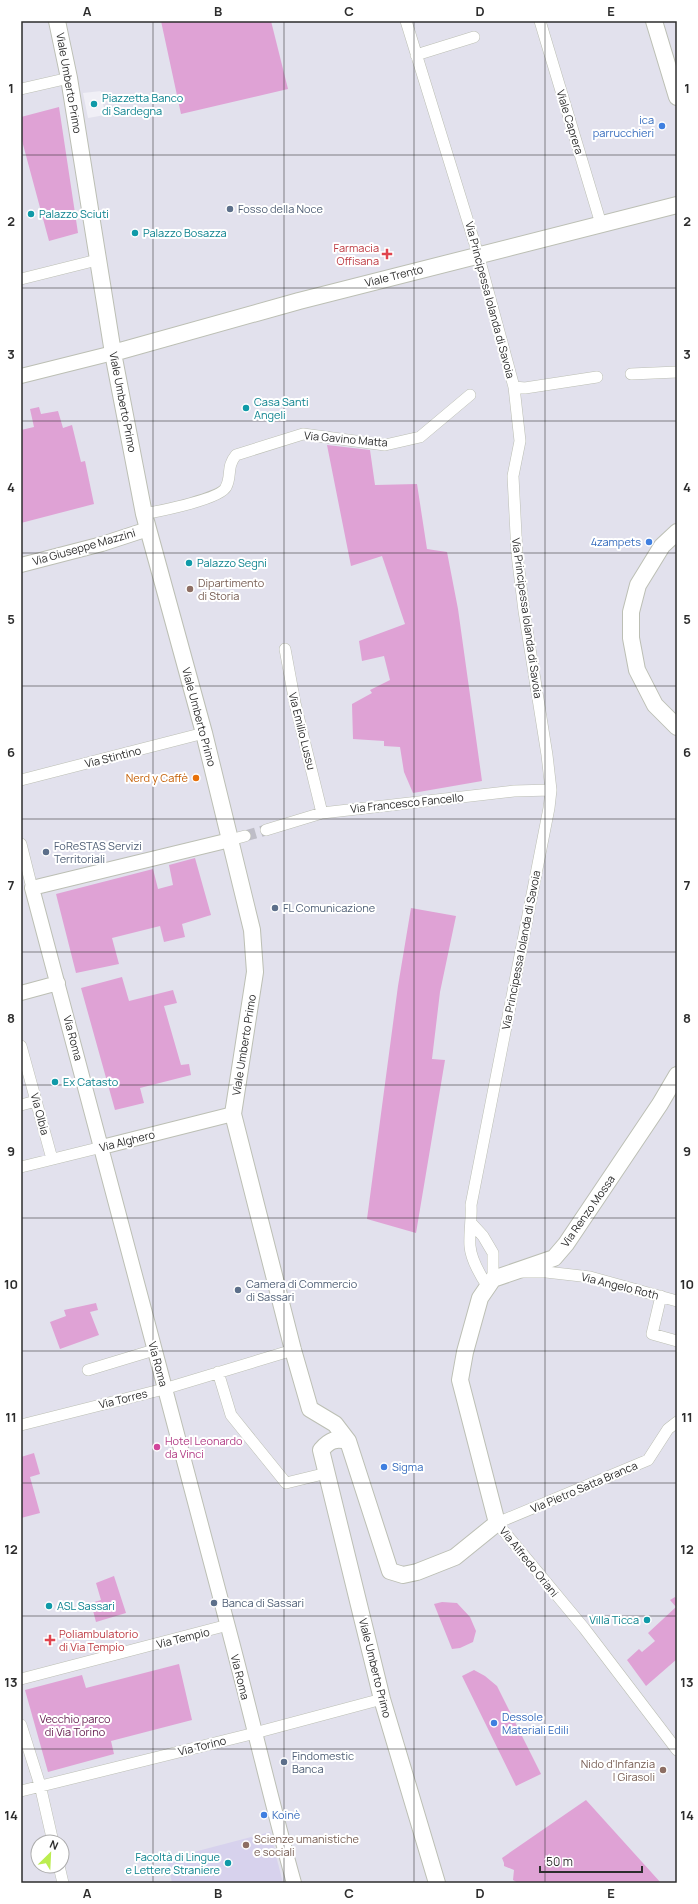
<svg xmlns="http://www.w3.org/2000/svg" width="698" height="1904" font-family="Manrope,sans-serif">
<rect width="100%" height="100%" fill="#e2e1ed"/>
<path fill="#d7d2ed" d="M270 1832 283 1883H172L167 1859Z"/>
<path fill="#dfa2d5" d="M161 21H271L288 89 181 114Z
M59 107 78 233 49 241 21 137V117Z
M39 407 41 414 58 411 63 428 72 425 81 462 85 461 94 504 21 523V430L34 427 30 409Z
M327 445 370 450 375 485 417 484 427 549 447 552 458 609 482 781 413 793 404 772 400 747 384 746V741L353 739 352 704 372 693 370 690 390 680 384 656 362 661 359 641 405 624 382 556 351 566Z
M195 858 211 915 182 924 185 937 164 942 160 926 112 938 119 964 76 973 56 894 153 869 158 889 173 885 169 865Z
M411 908 456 916 440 992 432 1059 445 1060 416 1233 367 1219 398 986Z
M122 977 129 1001 173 990 177 1003 164 1006 181 1065 189 1064 191 1075 140 1088 144 1103 115 1110 81 988Z
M96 1303 98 1310 90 1312 99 1335 60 1349 50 1322 66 1316 64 1310Z
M34 1453 40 1474 30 1477 40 1513 21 1518V1457Z
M114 1576 126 1613 96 1622 91 1603 101 1600 96 1583Z
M675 1597 677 1599V1659L646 1686 627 1660 639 1649 642 1652 655 1641 648 1633 676 1607 670 1600Z
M442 1602 457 1603 470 1617 476 1631 473 1642 460 1648 452 1649 434 1604Z
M179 1664 192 1720 111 1741 114 1754 48 1772 25 1690 82 1675 86 1688Z
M474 1670 485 1676 497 1686 541 1774 516 1786 462 1676Z
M586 1800 661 1883H518L513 1880 514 1870 504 1866V1863L502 1858Z"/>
<path fill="#f0eff6" d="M101 91 105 115 88 118 83 93Z"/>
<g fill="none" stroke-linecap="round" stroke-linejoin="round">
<path stroke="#bebdc7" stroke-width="11" stroke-dasharray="11 5.5" stroke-linecap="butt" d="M245 836 266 830"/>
<defs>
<path id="minor" d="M406 21 478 254 514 387 520 441 513 476 517 554 524 611 547 755 551 790 549 808 471 1205C472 1219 469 1233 470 1246 471 1260 480 1275 488 1287
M540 21 601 224
M416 55 474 37
M21 89 69 78
M21 279 97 260
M631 374 677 372
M514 387 525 388 597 377
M144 514C159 511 221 499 226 487 232 476 226 467 236 455L303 434 385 445 420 437 470 395
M285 649 295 703 322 813
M21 780 204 733
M266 830 322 813 514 791 551 790
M230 840 245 836
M21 844 32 888
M21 1046 52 1159
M21 1105 36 1101
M21 1167 102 1147
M472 1224 483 1236 493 1253V1279
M523 1272H546L590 1277 677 1301
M661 1296 652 1334 677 1341
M88 1370 154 1350
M218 1372 231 1415 286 1483 327 1473
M677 1422 668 1429 648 1460 497 1523 584 1628 677 1750
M21 1425 164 1389 293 1350
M21 1679 228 1625
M21 1725 40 1785 53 1842
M21 1791 255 1733 382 1699
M59 1866 63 1883"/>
<path id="tertiary" d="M21 376 113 353
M21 565 102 544 148 529
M230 840 32 888C99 1133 161 1378 227 1623 250 1709 270 1797 294 1883
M21 993 58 983
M102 1147 233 1114"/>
<path id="secondary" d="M57 21 69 78 113 353 144 514 204 733 252 930 255 972 233 1114 293 1350 310 1409 335 1424 348 1441 390 1571 403 1575 417 1572 455 1557 497 1523 460 1380 465 1352 480 1298 493 1279 554 1258 566 1244 660 1104 677 1075
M654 21 677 97
M113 353 299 301 677 205
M677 532 662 546 638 585 631 612V638L637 670 655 705 677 727
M348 1441C335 1438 330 1440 321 1450L382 1699 437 1883"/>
</defs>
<use href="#minor" stroke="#bcbfb4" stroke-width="12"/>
<use href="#tertiary" stroke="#bcbfb4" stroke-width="16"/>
<use href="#secondary" stroke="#bcbfb4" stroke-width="18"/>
<use href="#minor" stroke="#fff" stroke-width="11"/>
<use href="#tertiary" stroke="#fff" stroke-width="14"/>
<use href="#secondary" stroke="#fff" stroke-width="16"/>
</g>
<path fill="none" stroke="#2d2d2d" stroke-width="1" stroke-opacity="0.55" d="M153 21V1883M284 21V1883M414 21V1883M545 21V1883M21 155H677M21 288H677M21 421H677M21 553H677M21 686H677M21 819H677M21 952H677M21 1085H677M21 1218H677M21 1351H677M21 1483H677M21 1616H677M21 1749H677"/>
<g fill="#0f9aa8" stroke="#fff" stroke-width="1.5">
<circle cx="94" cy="104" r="4"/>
<circle cx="31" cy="214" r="4"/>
<circle cx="135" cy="233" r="4"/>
<circle cx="246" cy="408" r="4"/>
<circle cx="189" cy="563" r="4"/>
<circle cx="55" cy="1082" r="4"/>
<circle cx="49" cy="1606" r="4"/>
<circle cx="647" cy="1620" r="4"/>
<circle cx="228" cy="1863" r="4"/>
</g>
<g fill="#3f7fe0" stroke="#fff" stroke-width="1.5">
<circle cx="662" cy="126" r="4"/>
<circle cx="649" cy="542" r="4"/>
<circle cx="384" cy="1467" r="4"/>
<circle cx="494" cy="1723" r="4"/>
<circle cx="264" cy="1815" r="4"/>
</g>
<g fill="#5c6f8a" stroke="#fff" stroke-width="1.5">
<circle cx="230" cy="209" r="4"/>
<circle cx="46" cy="852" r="4"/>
<circle cx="275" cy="908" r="4"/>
<circle cx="238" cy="1290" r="4"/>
<circle cx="214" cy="1603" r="4"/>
<circle cx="284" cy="1762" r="4"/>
</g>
<g fill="#e0444e" stroke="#fff" stroke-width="1.5">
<path d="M385 248h4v4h4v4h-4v4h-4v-4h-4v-4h4z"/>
<path d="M48 1634h4v4h4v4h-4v4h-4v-4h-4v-4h4z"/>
</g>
<g fill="#8d6e63" stroke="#fff" stroke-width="1.5">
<circle cx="190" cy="589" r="4"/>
<circle cx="663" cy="1770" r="4"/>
<circle cx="246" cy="1845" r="4"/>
</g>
<circle fill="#e8710a" stroke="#fff" stroke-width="1.5" cx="196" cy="778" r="4"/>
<circle fill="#d1479c" stroke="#fff" stroke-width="1.5" cx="157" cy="1447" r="4"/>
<g text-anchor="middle" stroke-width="4" stroke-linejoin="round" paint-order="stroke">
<g font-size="11" fill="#2d2d2d" stroke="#fff">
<text transform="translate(69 83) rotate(80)" y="4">Viale Umberto Primo</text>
<text transform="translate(570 122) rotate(73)" y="4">Viale Caprera</text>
<text transform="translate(394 276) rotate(-14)" y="4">Viale Trento</text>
<text transform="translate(490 300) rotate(75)" y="4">Via Principessa Iolanda di Savoia</text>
<text transform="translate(123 402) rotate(79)" y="4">Viale Umberto Primo</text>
<text transform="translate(346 439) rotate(5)" y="4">Via Gavino Matta</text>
<text transform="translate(84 547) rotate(-16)" y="4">Via Giuseppe Mazzini</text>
<text transform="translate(527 618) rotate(82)" y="4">Via Principessa Iolanda di Savoia</text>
<text transform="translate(199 717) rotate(75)" y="4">Viale Umberto Primo</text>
<text transform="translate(302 731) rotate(76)" y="4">Via Emilio Lussu</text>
<text transform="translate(113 757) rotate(-14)" y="4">Via Stintino</text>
<text transform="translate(407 803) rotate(-6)" y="4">Via Francesco Fancello</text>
<text transform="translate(521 950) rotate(-79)" y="4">Via Principessa Iolanda di Savoia</text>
<text transform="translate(73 1038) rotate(75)" y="4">Via Roma</text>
<text transform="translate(244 1045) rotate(-81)" y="4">Viale Umberto Primo</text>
<text transform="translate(40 1114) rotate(75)" y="4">Via Olbia</text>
<text transform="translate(127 1141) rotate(-14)" y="4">Via Alghero</text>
<text transform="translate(588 1211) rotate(-55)" y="4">Via Renzo Mossa</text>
<text transform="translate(620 1286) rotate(14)" y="4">Via Angelo Roth</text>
<text transform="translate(158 1364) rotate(75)" y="4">Via Roma</text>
<text transform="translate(123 1399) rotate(-14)" y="4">Via Torres</text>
<text transform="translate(584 1487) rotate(-23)" y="4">Via Pietro Satta Branca</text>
<text transform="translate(529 1562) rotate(51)" y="4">Via Alfredo Oriani</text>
<text transform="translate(183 1638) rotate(-14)" y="4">Via Tempio</text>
<text transform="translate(375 1668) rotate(76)" y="4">Viale Umberto Primo</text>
<text transform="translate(240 1677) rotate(76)" y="4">Via Roma</text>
<text transform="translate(202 1746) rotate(-14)" y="4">Via Torino</text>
</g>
<g font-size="11" fill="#0d838f" stroke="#fff" text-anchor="start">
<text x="102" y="102">Piazzetta Banco<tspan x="102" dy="13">di Sardegna</tspan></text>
<text x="39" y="218">Palazzo Sciuti</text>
<text x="143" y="237">Palazzo Bosazza</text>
<text x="254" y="406">Casa Santi<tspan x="254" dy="13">Angeli</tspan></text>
<text x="197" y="567">Palazzo Segni</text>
<text x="63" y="1086">Ex Catasto</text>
<text x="57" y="1610">ASL Sassari</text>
<text x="639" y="1624" text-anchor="end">Villa Ticca</text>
<text x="220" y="1861" text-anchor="end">Facoltà di Lingue<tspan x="220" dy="13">e Lettere Straniere</tspan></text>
</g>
<g font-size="11" fill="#366cbe" stroke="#fff" text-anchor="start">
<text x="654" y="124" text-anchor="end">ica<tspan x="654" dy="13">parrucchieri</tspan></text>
<text x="641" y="546" text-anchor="end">4zampets</text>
<text x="392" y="1471">Sigma</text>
<text x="502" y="1721">Dessole<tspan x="502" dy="13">Materiali Edili</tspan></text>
<text x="272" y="1819">Koinè</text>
</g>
<g font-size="11" fill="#4e5e75" stroke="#fff" text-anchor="start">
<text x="238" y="213">Fosso della Noce</text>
<text x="54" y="850">FoReSTAS Servizi<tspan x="54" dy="13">Territoriali</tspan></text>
<text x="283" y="912">FL Comunicazione</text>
<text x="246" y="1288">Camera di Commercio<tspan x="246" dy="13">di Sassari</tspan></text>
<text x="222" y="1607">Banca di Sassari</text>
<text x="292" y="1760">Findomestic<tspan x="292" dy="13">Banca</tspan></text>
</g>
<g font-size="11" fill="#be3a42" stroke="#fff" text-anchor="end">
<text x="379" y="252">Farmacia<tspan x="379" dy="13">Offisana</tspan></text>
<text x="59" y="1638" text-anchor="start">Poliambulatorio<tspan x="59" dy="13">di Via Tempio</tspan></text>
</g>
<g font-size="11" fill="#785e54" stroke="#fff" text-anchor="start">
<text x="198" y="587">Dipartimento<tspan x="198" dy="13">di Storia</tspan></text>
<text x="655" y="1768" text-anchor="end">Nido d'Infanzia<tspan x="655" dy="13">I Girasoli</tspan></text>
<text x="254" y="1843">Scienze umanistiche<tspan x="254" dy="13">e sociali</tspan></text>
</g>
<g font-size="11" fill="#c56008" stroke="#fff" text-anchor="end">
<text x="188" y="782">Nerd y Caffè</text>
</g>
<g font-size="11" fill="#b23c85" stroke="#fff" text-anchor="start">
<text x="165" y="1445">Hotel Leonardo<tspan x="165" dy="13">da Vinci</tspan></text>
</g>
<g font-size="11" fill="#672152" stroke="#fff">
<text x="75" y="1723">Vecchio parco<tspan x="75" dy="13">di Via Torino</tspan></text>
</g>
</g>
<rect width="698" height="1904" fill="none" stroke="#ffffff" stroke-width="44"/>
<g transform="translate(50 1854) rotate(24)"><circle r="19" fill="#ffffff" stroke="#ababab"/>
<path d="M0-3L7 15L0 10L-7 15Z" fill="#bbed4f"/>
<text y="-6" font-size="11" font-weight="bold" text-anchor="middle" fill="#2d2d2d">N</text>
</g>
<path d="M540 1866v6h102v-6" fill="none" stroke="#2d2d2d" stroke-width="2"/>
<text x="546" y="1866" font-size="12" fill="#2d2d2d" stroke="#ffffff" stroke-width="3" paint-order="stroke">50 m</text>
<rect x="22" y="22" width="654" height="1860" fill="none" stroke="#2d2d2d" stroke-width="1.5"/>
<g font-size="13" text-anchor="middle" font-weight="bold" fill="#2d2d2d">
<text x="87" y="16">A</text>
<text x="218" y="16">B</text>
<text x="349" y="16">C</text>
<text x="480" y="16">D</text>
<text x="611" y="16">E</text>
<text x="11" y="93">1</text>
<text x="687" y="93">1</text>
<text x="11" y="226">2</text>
<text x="687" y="226">2</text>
<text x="11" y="359">3</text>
<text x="687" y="359">3</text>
<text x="11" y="492">4</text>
<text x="687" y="492">4</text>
<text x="11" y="624">5</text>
<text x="687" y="624">5</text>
<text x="11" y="757">6</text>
<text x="687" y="757">6</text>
<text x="11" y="890">7</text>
<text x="687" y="890">7</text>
<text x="11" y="1023">8</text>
<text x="687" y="1023">8</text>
<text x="11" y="1156">9</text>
<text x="687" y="1156">9</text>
<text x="11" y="1289">10</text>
<text x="687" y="1289">10</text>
<text x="11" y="1422">11</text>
<text x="687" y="1422">11</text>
<text x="11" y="1554">12</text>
<text x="687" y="1554">12</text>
<text x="11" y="1687">13</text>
<text x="687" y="1687">13</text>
<text x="11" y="1820">14</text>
<text x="687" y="1820">14</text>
<text x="87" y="1898">A</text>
<text x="218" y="1898">B</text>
<text x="349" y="1898">C</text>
<text x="480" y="1898">D</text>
<text x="611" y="1898">E</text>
</g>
</svg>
